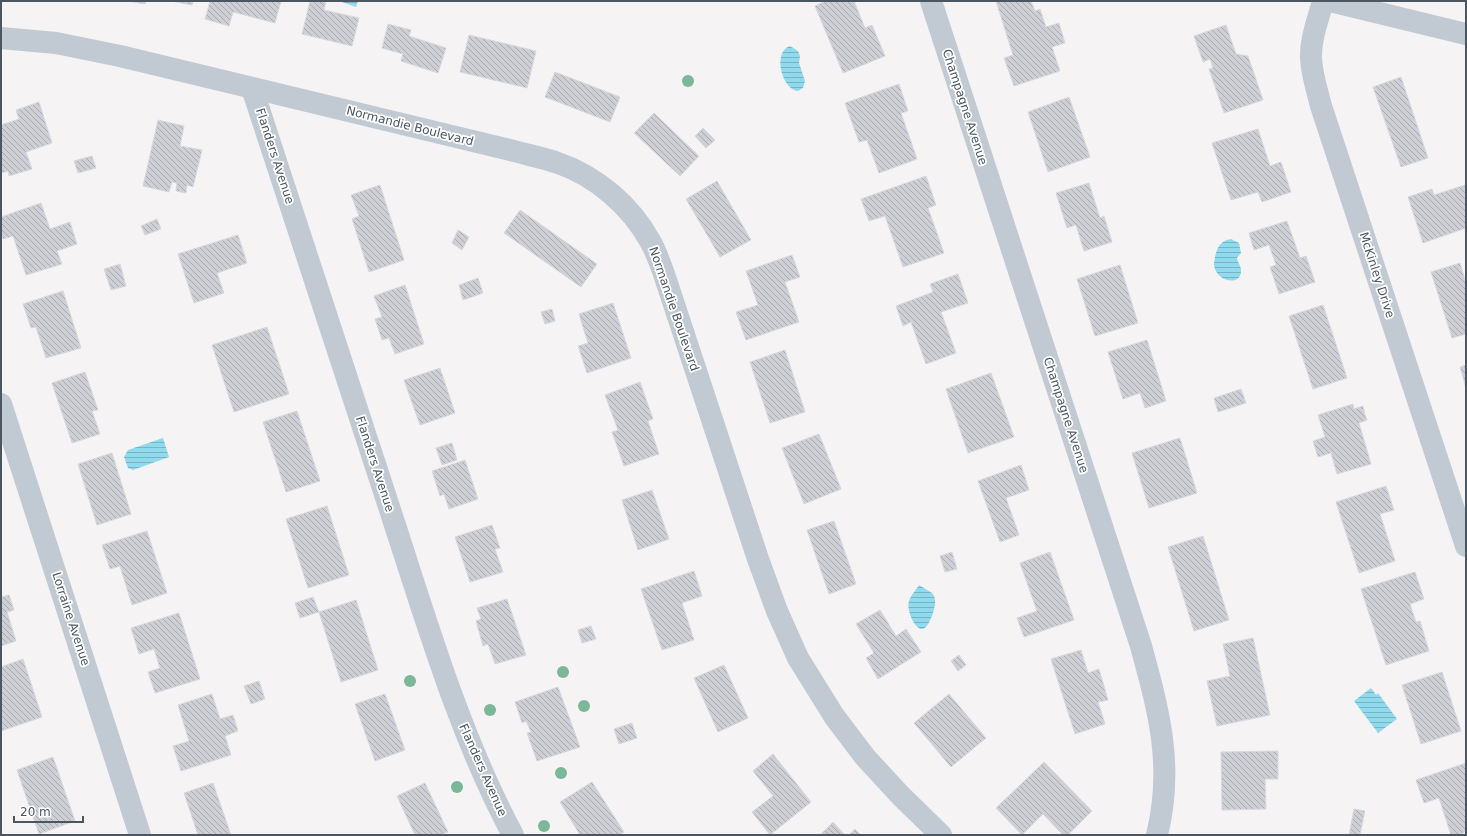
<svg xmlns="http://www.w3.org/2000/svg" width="1467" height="836" font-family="'DejaVu Sans',sans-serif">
<defs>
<pattern id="water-rules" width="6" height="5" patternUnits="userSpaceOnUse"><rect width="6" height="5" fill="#90daee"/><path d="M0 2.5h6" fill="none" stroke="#78b4c4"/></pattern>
<pattern id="building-back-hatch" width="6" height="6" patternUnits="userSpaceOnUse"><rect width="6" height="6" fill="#cdcfd5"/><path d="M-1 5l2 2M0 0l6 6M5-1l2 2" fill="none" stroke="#a8abb0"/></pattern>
</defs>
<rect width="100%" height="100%" fill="#f5f3f3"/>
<path fill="url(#water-rules)" d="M339 1H358L356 7Z
M790 46 798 51 800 56 799 63 805 81 803 88 798 91C782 90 772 52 790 46Z
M1231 239 1239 243 1241 253 1237 258C1238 263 1241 266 1241 270 1242 287 1216 282 1214 265 1214 262 1215 256 1216 253 1219 244 1222 241 1231 239Z
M163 438 169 457 133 470 128 468 124 457 128 450Z
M919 585 932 593C934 595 935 598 935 601 936 607 929 628 923 629 914 630 906 608 909 601 911 595 916 590 919 585Z
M1371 688 1376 695 1378 693 1397 719 1378 733 1354 701Z"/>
<path fill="url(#building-back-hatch)" stroke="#d7d9de" d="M128 1H146L145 4Z
M171 1H193L192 5Z
M210 1H281L275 23 233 12 229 26 205 19Z
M310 1H326L324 10 359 18 352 46 302 34Z
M826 1H854L865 28 872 25 885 56 843 73 815 6Z
M996 1H1031L1035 11 1040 9 1046 27 1059 23 1065 43 1052 47 1060 71 1014 86 1004 58 1013 55Z
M388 24 411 30 409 36 446 48 438 73 401 61 403 54 382 48Z
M1226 25 1236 54 1248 56 1263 100 1224 113 1209 69 1213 68 1210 59 1203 62 1194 36Z
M469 35 536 51 527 88 460 72Z
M555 72 620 97 610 122 545 97Z
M1401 77 1428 158 1401 167 1373 87Z
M899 84 908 111 901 113 917 159 879 173 867 140 859 142 845 103Z
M1069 97 1090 157 1048 172 1028 112Z
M39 102 52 143 26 152 32 169 9 176 8 171 1 173V125L19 119 16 110Z
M654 113 699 156 680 176 634 133Z
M158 120 184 126 180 146 202 150 193 187 187 185 186 193 176 191 177 183 172 182 169 192 143 186Z
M703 128 715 140 706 148 695 136Z
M1258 129 1270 166 1281 162 1291 192 1262 202 1258 192 1231 200 1212 143Z
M92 156 96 168 78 173 74 161Z
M926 176 936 205 928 208 944 253 903 267 885 216 869 221 861 199Z
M717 181 751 240 720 257 686 199Z
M1089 183 1100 218 1104 216 1112 242 1084 251 1076 225 1067 228 1056 193Z
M380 185 404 260 369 272 352 219 359 216 351 195Z
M1465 185 1466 228 1423 243 1408 197 1432 189 1434 195Z
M41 203 50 229 70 222 77 244 57 251 62 264 26 275 13 236 3 239 1 233V217Z
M520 210 597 264 581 287 504 233Z
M157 219 161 229 145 235 141 226Z
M1287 221 1300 258 1306 256 1315 282 1279 294 1270 267 1276 265 1269 245 1254 250 1249 233Z
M458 230 469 237 462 250 452 243Z
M238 235 247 263 217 273 224 293 194 303 178 254Z
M792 255 800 277 785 282 799 322 746 340 736 312 758 305 746 271Z
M1460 263 1466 283V334L1452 338 1431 272Z
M120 264 126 286 111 290 104 269Z
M1120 265 1138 323 1095 336 1077 279Z
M958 274 968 303 941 312 956 353 926 364 911 322 903 326 896 306 933 292 930 284Z
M478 278 483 293 463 300 459 285Z
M405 285 424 344 395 354 389 338 382 340 375 319 382 317 374 296Z
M63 291 81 348 46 358 36 327 31 328 23 304Z
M613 303 631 358 587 373 578 346 588 343 579 314Z
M1323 305 1347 378 1313 389 1289 316Z
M552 309 555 321 545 324 541 312Z
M267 327 289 394 234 412 212 345Z
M1147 340 1166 401 1145 408 1140 393 1123 399 1108 352Z
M785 350 805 412 770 423 750 362Z
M1466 365V388L1460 367Z
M440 368 455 413 420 425 404 380Z
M85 372 98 410 92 411 100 434 72 443 52 383Z
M991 373 1014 437 968 453 946 389Z
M640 382 653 419 648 421 659 454 624 466 612 432 618 430 605 395Z
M1241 389 1246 403 1218 412 1214 398Z
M1353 404 1354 409 1363 406 1365 415 1367 420 1359 423 1371 464 1337 474 1331 453 1318 457 1313 441 1325 437 1318 415Z
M297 411 320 481 286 492 263 422Z
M819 434 841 489 804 504 782 448Z
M1180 438 1197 493 1149 508 1132 453Z
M452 443 457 460 442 465 436 448Z
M112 453 131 514 97 525 78 464Z
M465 460 478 499 449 509 444 494 440 496 432 471Z
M1021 465 1029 490 1006 498 1019 535 1000 542 978 481Z
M1386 486 1394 510 1380 514 1395 561 1359 573 1336 502Z
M652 490 669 539 638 550 622 500Z
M327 506 349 575 308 588 286 519Z
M834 521 856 584 829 594 807 530Z
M492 525 500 548 495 549 503 572 470 582 455 537Z
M147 531 167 593 132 605 120 566 110 569 102 545Z
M1203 536 1229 620 1194 631 1168 547Z
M952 552 957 569 945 572 940 556Z
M1050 552 1074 620 1024 637 1017 618 1037 611 1020 563Z
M694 571 702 596 682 603 694 640 662 650 641 589Z
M1415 572 1424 599 1410 604 1416 622 1420 621 1429 651 1386 665 1361 589Z
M1 592 2 597 9 595 14 610 7 612 16 641 1 646Z
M313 597 319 612 300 618 295 603Z
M507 599 526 655 495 664 488 644 483 646 476 621 481 619 477 608Z
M356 600 378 670 341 682 319 612Z
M880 610 896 636 906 629 921 652 878 679 866 658 874 653 856 624Z
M179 613 200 679 155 693 148 672 160 668 154 649 139 654 131 628Z
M591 626 596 639 582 643 578 630Z
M1253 638 1270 715 1217 726 1207 681 1230 676 1223 644Z
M1081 650 1088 673 1099 669 1108 700 1098 702 1105 724 1075 734 1051 659Z
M959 655 966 665 958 671 951 661Z
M23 659 42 717 1 731V667Z
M724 665 748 718 718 732 694 678Z
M1442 672 1461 731 1421 744 1402 685Z
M259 681 265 699 251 704 244 686Z
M558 687 580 747 537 761 527 733 531 732 526 721 522 723 515 702Z
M212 694 220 719 233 715 238 731 225 736 231 755 181 771 173 746 189 741 178 705Z
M385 694 405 750 375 761 355 704Z
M949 694 986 738 951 767 914 723Z
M632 723 637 738 619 744 614 729Z
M1278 751V779H1265L1266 809 1222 810 1221 752Z
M773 754 811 802 770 835 752 812 773 796 753 771Z
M53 757 75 821 39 834 17 770Z
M1044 762 1092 811 1068 835H1063L1043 814 1022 835 996 808Z
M1466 763V832L1458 835H1451L1439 798 1424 803 1416 780Z
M592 782 624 832 619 835H580L560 802Z
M213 783 231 835H198L184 793Z
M425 783 448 832 440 835H415L397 796Z
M1354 809 1365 811 1360 835H1349Z
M833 822 845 835H820Z
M855 829 861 835H849Z"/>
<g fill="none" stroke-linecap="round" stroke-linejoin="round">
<path stroke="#c1cad2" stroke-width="22" d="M931 1 1141 646C1159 712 1174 766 1157 835
M1323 1C1318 20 1310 40 1311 59 1312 75 1317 90 1321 106L1466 546
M1330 1 1466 34
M1 38 56 43 120 56 514 151C528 155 544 158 558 163 596 176 631 206 650 241 656 251 660 263 664 274L758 559 777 611 798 658 834 716 865 757 901 796 941 835
M252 88C299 232 346 375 393 519 428 626 460 736 513 835
M1 404 140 835"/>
</g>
<g fill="#7bb799">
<circle cx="688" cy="81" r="6"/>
<circle cx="563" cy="672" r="6"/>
<circle cx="410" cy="681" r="6"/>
<circle cx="584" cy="706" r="6"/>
<circle cx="490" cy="710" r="6"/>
<circle cx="561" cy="773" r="6"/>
<circle cx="457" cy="787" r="6"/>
<circle cx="544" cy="826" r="6"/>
</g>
<g text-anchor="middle" stroke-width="3.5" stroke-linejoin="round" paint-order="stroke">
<g font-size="12" fill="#4a5661" stroke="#fff">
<text transform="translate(965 107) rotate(72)" y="4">Champagne Avenue</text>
<text transform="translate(410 126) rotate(14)" y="4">Normandie Boulevard</text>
<text transform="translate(275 156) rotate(72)" y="4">Flanders Avenue</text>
<text transform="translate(1377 275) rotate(72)" y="4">McKinley Drive</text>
<text transform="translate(674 309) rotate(71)" y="4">Normandie Boulevard</text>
<text transform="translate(1066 415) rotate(72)" y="4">Champagne Avenue</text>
<text transform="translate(375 464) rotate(72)" y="4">Flanders Avenue</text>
<text transform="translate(71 619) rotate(72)" y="4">Lorraine Avenue</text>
<text transform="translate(483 770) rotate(66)" y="4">Flanders Avenue</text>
</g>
</g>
<rect width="1467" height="836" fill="none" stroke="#4a5661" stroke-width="4"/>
<path d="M14 816v6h69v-6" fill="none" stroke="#4a5661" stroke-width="2"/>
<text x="20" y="816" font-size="12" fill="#4a5661" stroke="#ffffff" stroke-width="3" paint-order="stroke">20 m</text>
</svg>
